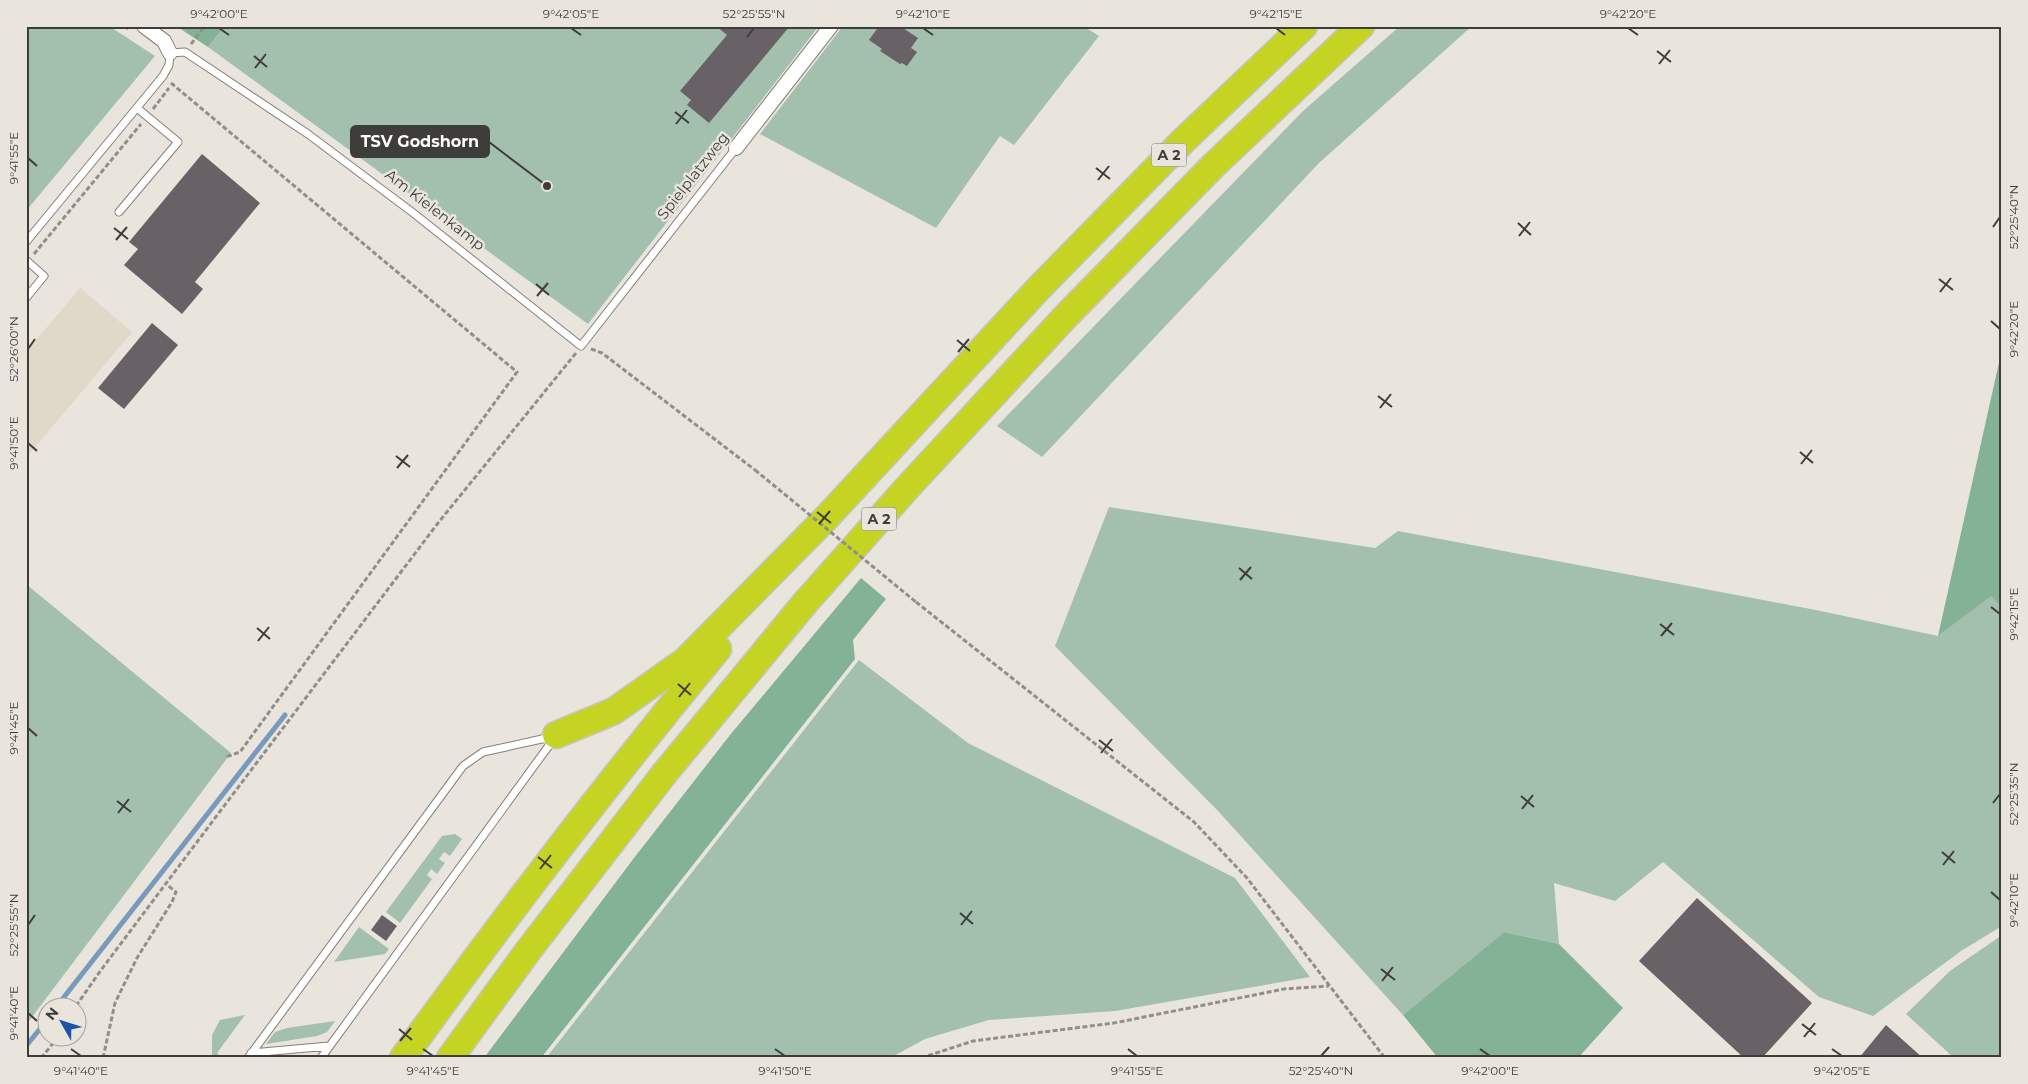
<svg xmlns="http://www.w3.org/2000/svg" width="2028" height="1084" font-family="Montserrat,sans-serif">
<rect width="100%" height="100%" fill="#e9e5dd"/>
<path fill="#e0d9ca" d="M80 288 132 332 26 458V352Z"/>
<path fill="#a2c0ad" d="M26 26H109L155 56 26 211Z
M225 26H819L588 324 208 47Z
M843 26H1083L1099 36 1014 145 1000 136 936 228 760 134Z
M1400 26H1472L1319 163 1042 457 997 426 1303 111Z
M1109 507 1375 548 1398 531 1816 610 1938 636 1991 595 2002 607V926L1961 951 1873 1016 1819 997 1663 862 1615 901 1554 883 1559 944 1504 932 1403 1015 1219 812 1055 646Z
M26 584 231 753 26 1025Z
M859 660 968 743 1235 878 1310 977 1115 1011 989 1020 925 1039 890 1058H546Z
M455 834 462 839 450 856 444 852 439 859 445 863 437 874 431 869 427 875 432 879 400 923 386 912 442 836Z
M359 927 389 949 385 954 334 962Z
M2002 935V1058H1954L1906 1014 1950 971Z
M245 1015 217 1053 222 1058H212V1035L220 1020Z
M335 1021 327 1032 317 1036 266 1044 275 1032 287 1028Z"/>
<path fill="#84b296" d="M176 26H225L208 47Z
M2002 349V607L1991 596 1938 636Z
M861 578 886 599 853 640 855 659 541 1058H484L634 858 730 735Z
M1504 932 1559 944 1623 1008 1578 1058H1438L1403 1015Z"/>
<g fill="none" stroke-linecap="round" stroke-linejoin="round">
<path stroke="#799abd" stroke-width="5" d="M57 1006 285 715
M26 1046 48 1019"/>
</g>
<path fill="#686267" d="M716 26H790L709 123 687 105 691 100 680 91 727 35Z
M879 26H900L918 38 911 48 917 52 907 66 902 63 900 64 880 51 882 49 869 40Z
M202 154 260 203 195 282 203 289 182 314 124 265 138 249 129 242Z
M152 323 178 345 124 409 98 388Z
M1697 898 1812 1003 1762 1058H1744L1639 961Z
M382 915 397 926 386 941 371 930Z
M1886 1025 1923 1058H1859Z"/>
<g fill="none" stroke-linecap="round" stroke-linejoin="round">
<defs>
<path id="lane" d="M119 212 178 142 137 108
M26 242 163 76 169 65 170 53 185 52 308 134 412 212 581 346 736 148
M26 260 44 276 26 298
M251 1053 329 1046
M248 1058 463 766 483 752 551 737
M321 1058 553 740"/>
<path id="street" d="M144 26 164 41 170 53
M736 148 831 26"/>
<path id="highway" d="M556 735 614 711 686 660 828 516 1039 288 1184 140 1304 26
M403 1058C504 918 608 782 718 649
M450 1058 528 951 664 774 805 603 907 488 1068 314 1213 166 1361 26"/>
</defs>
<use href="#lane" stroke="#838079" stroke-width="9"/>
<use href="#street" stroke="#838079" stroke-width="16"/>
<use href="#highway" stroke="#c5c5c4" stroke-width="29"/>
<path stroke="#928f8a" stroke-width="3" stroke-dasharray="5 2.5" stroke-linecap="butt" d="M124 26 130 30
M191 44 205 26
M171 83 517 372 240 752 226 757
M153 109 169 88
M34 254 141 124
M591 349 602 353 755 470
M916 602 1194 822 1247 878 1385 1058
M76 1006 101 970 221 810 438 523 576 353
M41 1058 59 1036
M103 1058 115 1003 137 958 172 902 176 892 166 884
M921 1058 973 1041 1114 1023 1284 989 1329 986"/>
<use href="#lane" stroke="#fff" stroke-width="7"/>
<use href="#street" stroke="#fff" stroke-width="14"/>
<use href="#highway" stroke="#c5d323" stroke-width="26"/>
<path stroke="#928f8a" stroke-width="3" stroke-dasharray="5 2.5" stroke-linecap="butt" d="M755 470 916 602"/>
</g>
<path fill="none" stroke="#3e3d3a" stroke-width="2" d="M219 28 229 35M571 28 581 35M923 28 933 35M1276 28 1285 35M1628 28 1638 35M747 37 754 28M1657 51 1671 62M254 56 267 67M1659 64 1670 50M255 68 266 54M675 112 689 123M676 124 687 110M28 158 37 166M1096 168 1110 179M1098 180 1109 166M1518 223 1531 235M1993 227 2000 217M114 228 128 239M1519 236 1530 222M116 240 127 227M1939 279 1953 290M536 284 549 295M1940 292 1951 278M537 296 548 283M1991 321 2000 329M957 340 970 351M28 349 35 339M958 352 969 339M1378 396 1392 407M1380 408 1391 394M28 443 37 451M1800 452 1813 463M396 456 410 467M1801 464 1812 450M397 468 408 455M817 512 831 523M819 524 830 511M1239 568 1252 579M1240 580 1251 567M1991 607 2000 614M1660 624 1674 635M257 628 270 639M1661 636 1672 623M258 641 269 627M678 684 691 695M679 697 690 683M28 728 37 736M1099 740 1113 751M1101 753 1112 739M1521 796 1534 807M117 801 131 812M1993 803 2000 794M1522 809 1533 795M118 813 129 799M1942 852 1955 863M538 857 552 868M1943 865 1954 851M540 869 551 855M1991 892 2000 900M960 913 973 924M28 925 35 915M961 925 972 911M1381 969 1395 980M1382 981 1393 967M28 1013 37 1021M1802 1024 1816 1035M399 1029 412 1040M1804 1037 1815 1023M400 1041 411 1028M71 1049 81 1056M423 1049 433 1056M775 1049 785 1056M1128 1049 1137 1056M1480 1049 1490 1056M1832 1049 1842 1056M1321 1056 1329 1047"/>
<g text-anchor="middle" stroke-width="5" stroke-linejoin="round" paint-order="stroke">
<g fill="#e9e5dd" stroke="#716f6b" stroke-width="1">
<rect x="1151.5" y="143.5" width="35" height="23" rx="4"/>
<rect x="861.5" y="507.5" width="35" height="23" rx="4"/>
</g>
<g font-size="14" font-weight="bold" fill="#3e3d3a">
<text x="1169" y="160">A 2</text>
<text x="879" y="524">A 2</text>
</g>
<g font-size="15" fill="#3e3d3a" stroke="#e9e5dd">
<text transform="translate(693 176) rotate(-52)" y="5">Spielplatzweg</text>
<text transform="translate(435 210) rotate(38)" y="5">Am Kielenkamp</text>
</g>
</g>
<path fill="none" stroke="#3e3d3a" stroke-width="2" d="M547 186L489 142"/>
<circle fill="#3e3d3a" stroke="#e9e5dd" stroke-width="2" cx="547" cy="186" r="5"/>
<rect fill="#3e3d3a" stroke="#3e3d3a" stroke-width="2" x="351" y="126" width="138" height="31" rx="5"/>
<g font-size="16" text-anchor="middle" font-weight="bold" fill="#fff">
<text x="420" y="147">TSV Godshorn</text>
</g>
<rect width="2028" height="1084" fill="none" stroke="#e9e5dd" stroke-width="55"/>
<g transform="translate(62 1022) rotate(309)"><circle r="24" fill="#e9e5dd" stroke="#a5a29c"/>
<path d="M0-4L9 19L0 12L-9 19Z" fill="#1c53a5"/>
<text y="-8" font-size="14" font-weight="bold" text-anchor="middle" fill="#3e3d3a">N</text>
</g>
<rect x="28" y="28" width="1972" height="1028" fill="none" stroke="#3e3d3a" stroke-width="2"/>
<g font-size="12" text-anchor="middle" fill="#3e3d3a">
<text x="219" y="18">9°42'00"E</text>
<text x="571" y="18">9°42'05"E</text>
<text x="754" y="18">52°25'55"N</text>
<text x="923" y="18">9°42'10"E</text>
<text x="1276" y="18">9°42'15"E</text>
<text x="1628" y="18">9°42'20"E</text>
<text transform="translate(14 158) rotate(-90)" y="4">9°41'55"E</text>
<text transform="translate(2014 217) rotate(-90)" y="4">52°25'40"N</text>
<text transform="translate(2014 329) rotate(-90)" y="4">9°42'20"E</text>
<text transform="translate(14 349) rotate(-90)" y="4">52°26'00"N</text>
<text transform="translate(14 443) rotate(-90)" y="4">9°41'50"E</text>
<text transform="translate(2014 614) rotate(-90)" y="4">9°42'15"E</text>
<text transform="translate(14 728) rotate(-90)" y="4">9°41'45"E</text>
<text transform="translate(2014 794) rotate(-90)" y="4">52°25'35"N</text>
<text transform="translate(2014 900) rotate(-90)" y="4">9°42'10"E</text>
<text transform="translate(14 925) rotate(-90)" y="4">52°25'55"N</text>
<text transform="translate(14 1013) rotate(-90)" y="4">9°41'40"E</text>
<text x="81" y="1075">9°41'40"E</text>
<text x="433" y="1075">9°41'45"E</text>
<text x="785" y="1075">9°41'50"E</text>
<text x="1137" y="1075">9°41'55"E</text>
<text x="1321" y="1075">52°25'40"N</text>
<text x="1490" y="1075">9°42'00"E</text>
<text x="1842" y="1075">9°42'05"E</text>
</g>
</svg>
